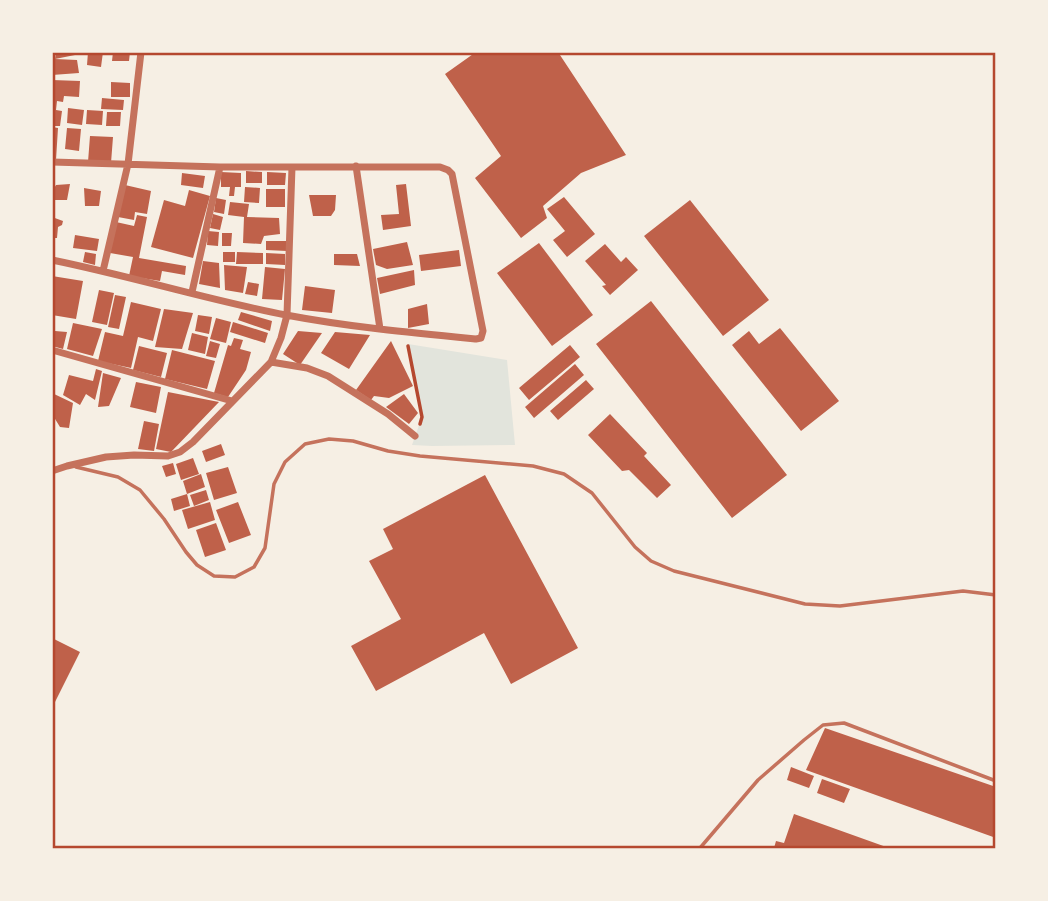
<svg xmlns="http://www.w3.org/2000/svg" width="1048" height="901" font-family="'Fira Sans Condensed',sans-serif">
<rect width="100%" height="100%" fill="#f6efe4"/>
<path fill="#e2e4dc" d="M408 344 507 360 515 445 432 446 412 445 422 417Z"/>
<path fill="#bf614a" d="M56 52H80V54L55 59 77 60 79 73 52 75V58L55 59Z
M88 52H103L101 67 87 65Z
M113 52H130L129 61H112Z
M476 52H558L626 155 581 173 543 206 547 218 521 238 475 178 501 156 445 74Z
M52 80 80 81 79 97 64 96 63 102 57 101 56 110 62 111 60 126H52Z
M111 82 130 83V97H111Z
M102 98 124 100 123 110 101 109Z
M68 108 84 110 82 125 67 123Z
M87 110 103 111 102 125 86 124Z
M107 112H121L120 126H106Z
M52 127 58 128 56 160H52Z
M67 128 81 129 79 151 65 149Z
M90 136 113 137 111 163 88 162Z
M246 171 262 172V183H246Z
M221 172 241 173V187H235L234 196H229L230 187H221Z
M267 172 286 173 285 185H267Z
M182 173 205 176 203 188 181 185Z
M70 184 67 200H52V192L56 185Z
M406 184 411 226 383 230 381 215 399 214 396 185Z
M125 185 151 191 147 214 135 212 134 220 118 217Z
M245 187 260 188 259 203 244 202Z
M84 188 101 191 99 206H85Z
M266 189H285V207H266Z
M189 190 210 196 193 258 151 247 164 200 185 206Z
M309 195H336L335 210 331 216H313Z
M564 197 595 234 567 257 553 240 565 231 547 209Z
M216 198 226 200 224 214 214 212Z
M690 200 769 300 723 336 644 236Z
M230 202 249 204 247 217 279 218 280 234 264 236 261 244 243 243 244 217 228 215Z
M213 214 223 217 220 230 210 228Z
M137 215 147 217 139 258 186 266 185 275 162 271 160 281 129 276 133 257 110 253 116 222 134 226Z
M52 217 63 221 62 225 58 227 57 238H52Z
M208 231 219 232 218 246 207 245Z
M222 233H232L231 246H222Z
M75 235 99 239 97 251 73 248Z
M266 241H287V251L266 250Z
M407 242 413 265 387 269 376 265 373 249Z
M539 243 593 315 552 346 497 273Z
M605 244 621 262 626 257 638 270 610 295 602 286 606 285 585 261Z
M459 250 461 266 421 271 419 255Z
M85 252 96 254 95 265 83 262Z
M223 252H235V262H223Z
M237 252 263 253V264H236Z
M266 253 285 254V265L266 264Z
M334 254H357L360 266 334 265Z
M203 261 219 263 220 288 199 284Z
M224 265 247 267 243 293 225 290Z
M265 267 285 269 282 300 262 299Z
M414 270 415 285 380 294 377 278Z
M52 276 83 281 76 319 52 315Z
M248 282 259 284 257 296 245 294Z
M305 286 335 290 332 313 302 310Z
M99 290 114 293 107 325 92 322Z
M115 295 126 297 119 329 108 327Z
M651 301 787 475 732 518 596 344Z
M131 302 161 309 153 341 138 337 131 368 98 361 105 332 123 336Z
M427 304 429 324 408 328V309Z
M164 309 193 313 182 349 155 347Z
M241 312 272 321 270 331 238 320Z
M198 315 212 317 209 334 195 331Z
M216 318 231 322 226 343 210 339Z
M233 322 268 333 265 343 230 332Z
M73 323 102 329 93 356 67 349Z
M780 328 839 401 801 431 732 345 749 331 759 344Z
M55 331 67 332 63 349 52 346V337Z
M298 331 322 333 300 365 283 354Z
M335 332 370 335 349 369 321 353Z
M192 333 208 337 205 354 188 350Z
M234 338 243 340 240 349 251 352 246 370 228 397 214 393 228 345 231 346Z
M210 341 220 344 216 358 206 356Z
M391 341 413 386 389 398 374 396 371 400 356 390Z
M570 345 580 357 529 400 519 388Z
M139 346 167 353 161 377 133 370Z
M172 350 215 361 207 389 165 379Z
M575 364 584 375 534 418 525 407Z
M96 369 102 371 95 400 86 394 80 405 63 395 69 375 93 381Z
M103 373 121 378 109 406 98 407Z
M586 380 594 389 558 420 550 411Z
M136 382 161 387 156 413 130 407Z
M168 392 219 402 171 452 156 449Z
M52 393 73 403 69 428 60 427 52 414Z
M404 394 418 413 409 424 386 407Z
M610 414 647 453 644 456 671 485 657 498 629 470 622 471 588 435Z
M144 421 159 424 154 451 138 449Z
M221 444 225 455 206 462 202 451Z
M193 458 199 474 181 480 176 464Z
M173 463 176 474 166 477 162 466Z
M228 467 237 493 214 500 206 473Z
M201 474 205 487 187 494 183 481Z
M485 475 578 648 511 684 484 633 376 691 351 646 401 619 369 561 393 549 383 529Z
M206 490 209 500 194 506 190 495Z
M187 494 190 506 174 511 171 499Z
M210 502 215 520 188 529 182 510Z
M238 502 251 535 229 543 216 510Z
M216 523 226 550 205 557 196 530Z
M52 638 80 652 52 708Z
M825 728 996 787V838L806 770Z
M791 767 814 776 809 788 787 780Z
M822 779 850 789 844 803 817 793Z
M794 814 889 848H774L776 841 784 843Z"/>
<g fill="none" stroke-linecap="round" stroke-linejoin="round">
<path stroke="#b5482f" stroke-width="3.5" d="M408 346 422 417 420 424"/>
<path stroke="#c5725c" stroke-width="3.5" d="M76 467 118 477 140 490 164 519 186 552 197 565 214 576 235 577 254 567 265 548 274 484 285 462 305 444 329 439 353 441 388 451 420 456 533 466 564 474 592 493 635 547 651 561 674 571 805 604 840 606 963 591 996 595
M700 848 758 780 804 740 823 725 844 723 996 781"/>
<path stroke="#c5725c" stroke-width="7" d="M52 162 220 167H440L448 170 452 174 483 331 481 338 476 339C413 333 349 327 286 315 208 300 131 276 52 260
M356 166 380 329
M103 271 128 164 141 52
M192 292 220 167
M52 350 232 401
M271 362 307 368 328 376 388 414 415 436
M52 471 67 466 106 457 134 455 168 456 180 452 193 442 271 362 281 338 287 315 292 167"/>
</g>
<rect width="1048" height="901" fill="none" stroke="#f6efe4" stroke-width="108"/>
<rect x="54" y="54" width="940" height="793" fill="none" stroke="#b5482f" stroke-width="2.5"/>
</svg>
